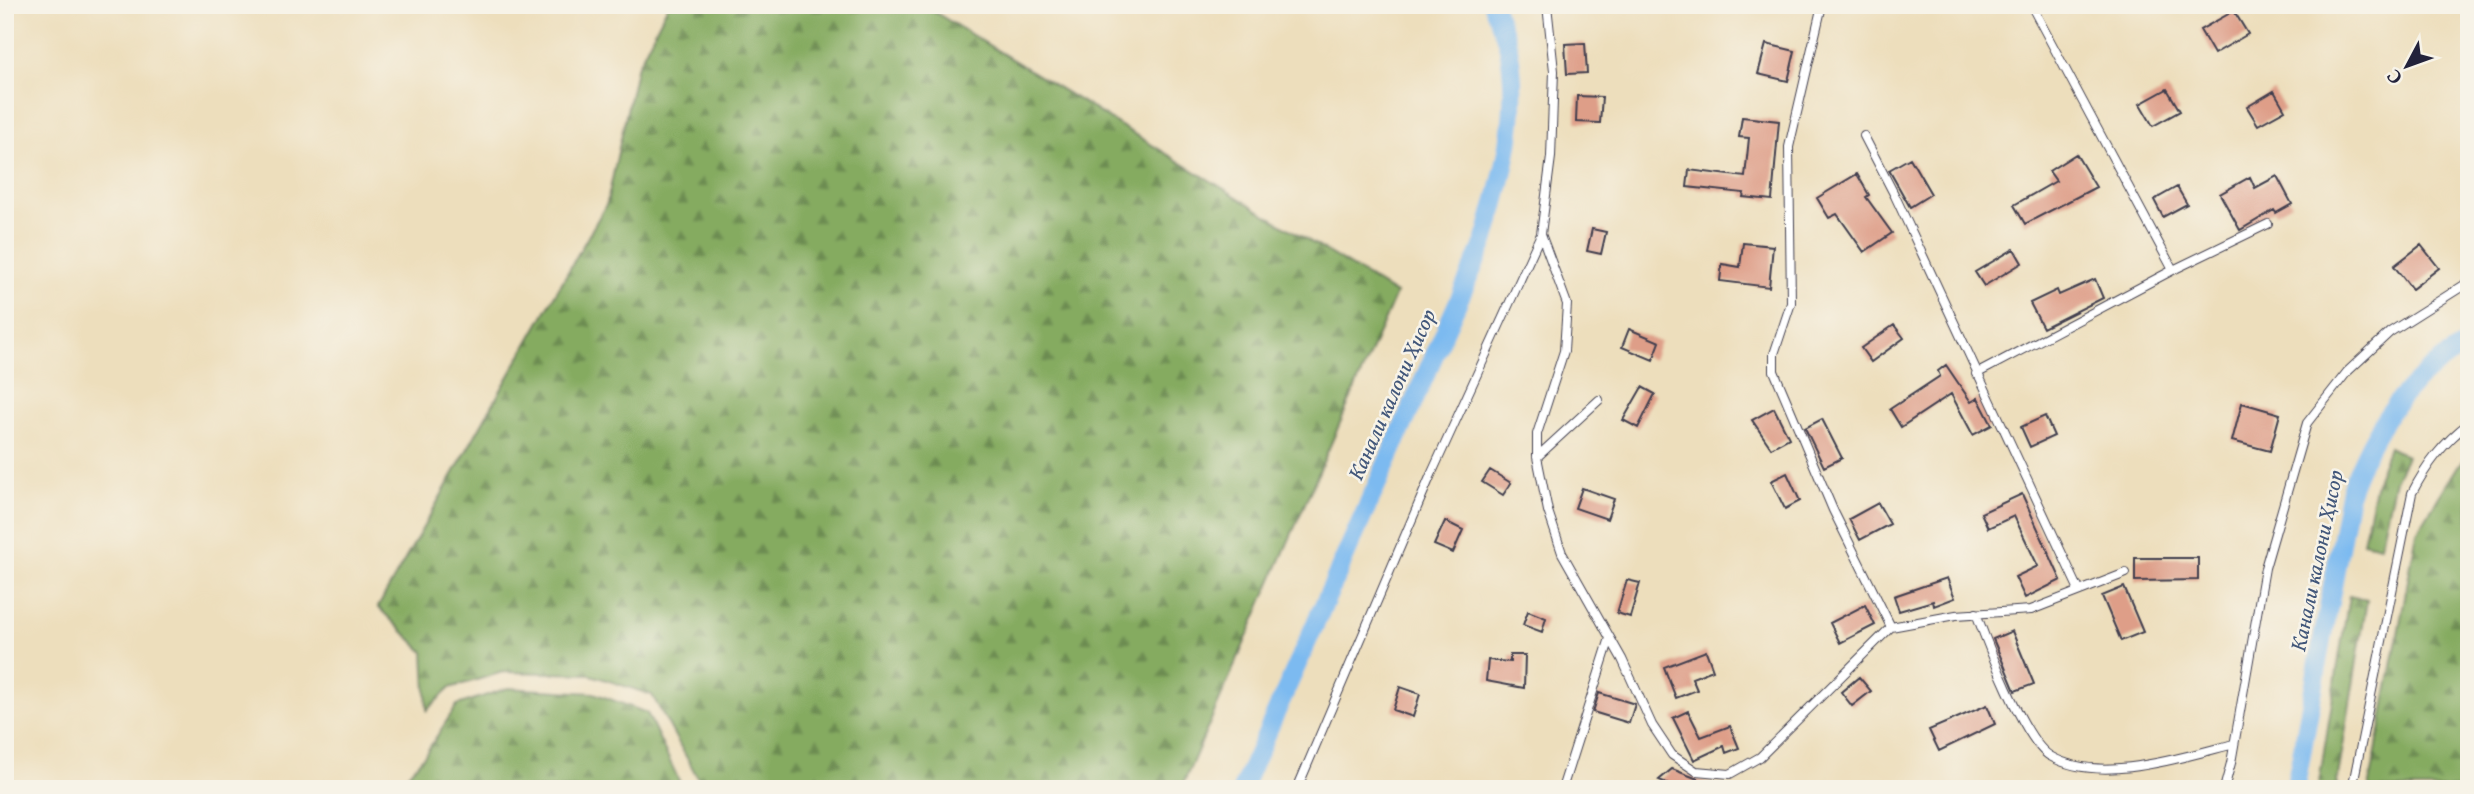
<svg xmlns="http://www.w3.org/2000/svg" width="2474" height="794" font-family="Vollkorn,serif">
<defs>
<pattern id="forest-firs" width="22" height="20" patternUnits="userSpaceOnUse" patternTransform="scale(1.75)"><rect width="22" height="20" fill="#85ab61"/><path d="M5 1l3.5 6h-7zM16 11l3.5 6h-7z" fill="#6c8b51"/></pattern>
</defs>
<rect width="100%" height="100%" fill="#f7f3e8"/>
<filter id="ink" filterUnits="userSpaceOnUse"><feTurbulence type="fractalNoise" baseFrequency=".0143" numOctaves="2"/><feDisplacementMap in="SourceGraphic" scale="14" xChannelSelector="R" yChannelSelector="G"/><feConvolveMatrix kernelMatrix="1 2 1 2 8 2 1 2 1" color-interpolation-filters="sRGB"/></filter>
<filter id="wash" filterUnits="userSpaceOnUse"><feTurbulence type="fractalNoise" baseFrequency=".00686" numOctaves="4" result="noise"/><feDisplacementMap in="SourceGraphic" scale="28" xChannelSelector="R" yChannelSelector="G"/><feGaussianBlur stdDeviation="1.57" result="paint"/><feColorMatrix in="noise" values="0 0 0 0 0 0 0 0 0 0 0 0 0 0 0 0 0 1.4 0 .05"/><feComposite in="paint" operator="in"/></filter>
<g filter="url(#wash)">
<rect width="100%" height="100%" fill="#eddebc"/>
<path fill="url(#forest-firs)" stroke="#54664e" stroke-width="2" d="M668 5H923L1396 294 1181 789H704L652 695 588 674 503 672 450 688 427 710 424 652 378 607 607 203 636 69Z
M2389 447 2407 456 2395 480 2380 546 2363 542 2377 478Z
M2469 456V789H2369L2417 532 2458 466Z
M2349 596 2367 600 2336 789H2318Z
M508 688 594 693 647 713 683 789H395L424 756 457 705Z"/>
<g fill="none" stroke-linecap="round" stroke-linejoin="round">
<path stroke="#7cbaf0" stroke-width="19" d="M1242 789 1485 241C1503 179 1522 111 1508 46 1505 33 1498 19 1493 5
M2295 789 2350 491C2375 424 2405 379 2469 343"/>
</g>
<g id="blocks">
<path fill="#de9e88" d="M2234 11 2248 34 2214 54 2200 30Z
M1585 43 1587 73 1567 74 1565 44Z
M1766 44 1795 51 1788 81 1758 74Z
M2167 89 2180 111 2153 126 2140 104Z
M2274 91 2285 110 2258 125 2247 107Z
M1577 96 1602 97 1600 123 1576 122Z
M1742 117 1779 121 1772 200 1743 197 1744 193 1687 187 1689 170 1745 177 1749 138 1739 137Z
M2076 154 2096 187 2025 224 2014 205 2056 181 2049 171Z
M1910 158 1931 194 1910 207 1889 170Z
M1857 174 1869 195 1866 197 1892 233 1864 252 1837 214 1829 218 1817 198Z
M2277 176 2292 204 2276 213 2274 210 2240 230 2220 194 2250 177 2255 188Z
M2177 187 2187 204 2163 217 2154 200Z
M1592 229 1606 232 1601 254 1587 251Z
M1743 243 1773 246 1769 287 1720 281 1722 264 1740 267Z
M2421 245 2439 268 2412 289 2394 266Z
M2014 249 2022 263 1984 286 1975 272Z
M2095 279 2103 298 2043 328 2030 303 2057 290 2059 295Z
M1894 325 1904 338 1871 362 1861 348Z
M1629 329 1660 342 1653 360 1622 347Z
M1946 365 1971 402 1978 398 1992 425 1973 435 1951 394 1901 427 1890 409 1940 376 1938 371Z
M1642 387 1655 394 1638 428 1623 420Z
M2242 403 2280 414 2270 451 2232 441Z
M1774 408 1789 438 1771 448 1752 420Z
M2045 416 2054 436 2030 447 2021 427Z
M1822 419 1842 458 1824 467 1805 428Z
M1490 470 1511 483 1503 495 1482 482Z
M1787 473 1800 501 1785 509 1771 481Z
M1582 488 1614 499 1607 519 1575 508Z
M2022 494 2061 580 2025 598 2015 577 2038 566 2014 516 1988 528 1981 513Z
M1878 503 1890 524 1860 540 1849 519Z
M1445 521 1463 530 1453 553 1434 545Z
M2135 558H2198V580L2135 581Z
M1947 578 1955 598 1934 606 1933 601 1899 611 1894 596Z
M1627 580 1640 583 1630 617 1617 613Z
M2124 587 2143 632 2121 641 2102 596Z
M1865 605 1875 625 1840 643 1830 623Z
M1528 611 1546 618 1542 632 1523 625Z
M2012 631 2034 684 2015 691 1993 639Z
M1706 651 1713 670 1692 678 1697 690 1676 698 1664 667Z
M1510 655H1525L1524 688 1486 681 1488 660 1510 662Z
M1859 677 1871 691 1852 706 1841 692Z
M1400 687 1420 694 1413 717 1393 710Z
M1599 693 1635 704 1629 723 1593 712Z
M1987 705 1995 724 1939 751 1929 730Z
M1688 711 1701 737 1730 726 1739 748 1726 753 1724 746 1694 760 1673 718Z
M1672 769 1721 788V789H1682L1659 780Z"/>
</g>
</g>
<g filter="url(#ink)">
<use href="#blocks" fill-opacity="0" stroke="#403e4e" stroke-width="2"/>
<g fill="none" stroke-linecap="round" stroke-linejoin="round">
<defs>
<path id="lane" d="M1822 5 1789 147 1791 303 1774 354V371L1833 510 1891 627 1956 615 2031 610 2126 573
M1864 136 1895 196 2079 590
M1541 234 1567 304 1564 351 1537 434V457L1548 511 1562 553 1622 659 1652 725 1672 755 1696 771 1730 774 1760 757 1891 627
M2173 270 2268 224
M1976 374 2173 270 2031 5
M1537 457 1599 400
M1976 613C1987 643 2024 741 2050 756 2099 785 2183 757 2234 744
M1297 789 1430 477 1541 234 1551 157 1554 71 1547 5
M1562 789 1610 638
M2224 789 2231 763 2265 568 2307 423 2347 372 2390 332 2469 282
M2352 789 2412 493C2427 464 2443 443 2469 423"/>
</defs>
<use href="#lane" stroke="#403e4e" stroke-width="10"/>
<use href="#lane" stroke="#fff" stroke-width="8"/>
</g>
</g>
<g text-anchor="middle" stroke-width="5" stroke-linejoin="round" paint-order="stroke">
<g font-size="21" font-style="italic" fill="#42577a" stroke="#f7f3e8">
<text transform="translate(1392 395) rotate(-66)" y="7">Канали калони Ҳисор</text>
<text transform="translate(2317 561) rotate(-78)" y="7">Канали калони Ҳисор</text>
</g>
</g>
<rect width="2474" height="794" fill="none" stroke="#f7f3e8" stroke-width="28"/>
<g transform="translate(2407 66) rotate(229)" stroke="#f7f3e8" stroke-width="5" paint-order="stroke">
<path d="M0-5L12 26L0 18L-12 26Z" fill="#22223b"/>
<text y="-10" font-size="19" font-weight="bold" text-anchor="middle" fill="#22223b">С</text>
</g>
</svg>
